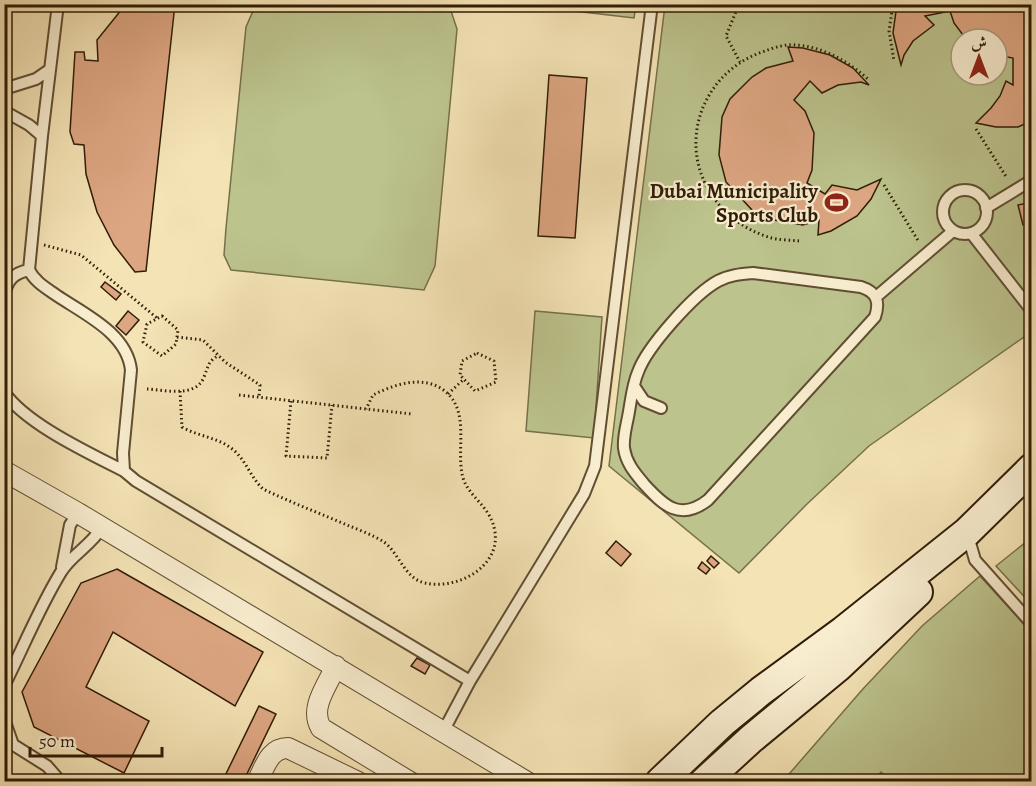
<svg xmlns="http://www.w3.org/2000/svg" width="1036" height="786" font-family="Alegreya,Amiri,serif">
<rect width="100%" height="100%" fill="#f4e3b5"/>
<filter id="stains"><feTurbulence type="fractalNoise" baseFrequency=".00333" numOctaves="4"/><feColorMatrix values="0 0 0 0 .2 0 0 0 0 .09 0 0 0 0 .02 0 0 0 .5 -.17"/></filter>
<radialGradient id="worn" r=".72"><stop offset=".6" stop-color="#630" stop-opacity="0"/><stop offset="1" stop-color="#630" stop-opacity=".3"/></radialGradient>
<path fill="#bcc38d" stroke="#76704a" stroke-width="1.5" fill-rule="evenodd" d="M256 4 449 5 457 29 435 266 424 290 231 270 224 255 226 228 246 27Z
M548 5 636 4V5L634 18 548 8Z
M665 5H1031V332L869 446 807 504 739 573 609 466ZM961 39H997V75H961Z
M535 311 602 317 594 438 526 431Z
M1031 538V604L996 566Z
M980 576 1031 632V781H891L881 772 873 781H783L862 690 922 626Z"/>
<path fill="#dda682" stroke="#301d07" stroke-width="1.5" d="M126 4H175L146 271 135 272 114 245 97 212 86 174 84 145 74 144 70 132 75 52H84L85 60 98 61 97 40Z
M897 4H1032V121L1018 127H996L976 123 991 108 1000 96 1006 81 1013 85V58L997 55V39H966L954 23 950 11 925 16 934 25 913 41 904 55 901 65 893 33Z
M788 47 803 48 830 55 853 68 869 85 861 82 838 85 822 93 810 81 794 100 805 111 814 133 812 170 807 183 825 194 832 185 857 190 881 179 871 199 857 216 831 231 818 235 819 220 803 225 774 220 753 211 726 182 719 155 722 117 730 99 752 77 766 68 793 61Z
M549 75 587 78 575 238 538 236Z
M1032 202V224L1023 225 1018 205Z
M105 282 121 294 116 300 101 287Z
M128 311 139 320 126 335 116 326Z
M616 541 631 554 621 566 606 553Z
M711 556 719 563 714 568 707 561Z
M702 562 710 569 706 574 698 568Z
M117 569 263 652 235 706 113 632 86 687 149 721 124 773 34 727 22 692 81 583Z
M417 658 430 665 425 674 411 666Z
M259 706 276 714 243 782H222Z"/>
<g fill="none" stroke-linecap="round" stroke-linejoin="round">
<defs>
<path id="lane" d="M58 4 42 136 29 270C35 282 46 288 56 295 84 314 127 333 131 370L123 453 124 471 136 481 470 681
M4 89 36 79 49 70
M4 111 29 125 42 136
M943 212a22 22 0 1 1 44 0a22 22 0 1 1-44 0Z
M986 208 1032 180
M971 233 1032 311
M753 273 861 287C877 292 880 302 875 317L708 500C680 522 663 505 644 484 635 473 626 463 624 448 623 438 626 427 628 417 631 402 632 386 638 372 647 347 694 294 718 281 729 275 741 274 753 273Z
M4 296C7 281 13 273 29 270
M876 297 953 231
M634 386 644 401 661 408
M4 392C26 424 89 453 124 471
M968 536 975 560 1032 624
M62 567 70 525 78 513
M4 686C23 648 39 608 61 572 72 554 91 546 102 527
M4 719 12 742
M444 730 470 681 584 494 595 466 652 4
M4 739 47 766 61 782"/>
<path id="street" d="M4 471 78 513 527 782
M336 666C327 686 309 708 321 728L410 782
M257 782C265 767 269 748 288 748L358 782"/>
<path id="secondary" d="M660 782 722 723 761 691 843 631 967 532 1032 468
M704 782 751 739 837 668 918 592"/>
</defs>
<use href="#lane" stroke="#614e32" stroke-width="14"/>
<use href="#street" stroke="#614e32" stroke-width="22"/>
<use href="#secondary" stroke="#301d07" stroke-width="32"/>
<path stroke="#301d07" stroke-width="3" stroke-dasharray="1.5 3" stroke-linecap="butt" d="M739 4 726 36 740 62
M893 4 889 31 894 61
M976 129 1007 178
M884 185 919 242
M799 241C789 240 777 240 768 237 744 229 725 215 711 194 676 139 705 70 765 51 775 47 786 44 796 45 824 47 849 62 869 80
M44 245 81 255 157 318
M162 316 178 330 176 344 162 356 143 342 147 324Z
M177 337 203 340 225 362 260 385 259 397
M477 353 494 361 496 382 475 391 460 375 462 361Z
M147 389C164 390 196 398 204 377 208 367 208 361 219 355
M180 391 182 427C197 436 216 437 231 448 246 459 250 477 263 489 290 502 319 513 347 525 359 530 373 535 384 542 399 553 405 579 425 583 456 590 500 568 495 532 491 506 470 499 463 478 455 449 472 409 442 389 421 375 393 385 373 395L366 409
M448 394 464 379
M239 395 412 414
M291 401 286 456 327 458 332 405"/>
<use href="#lane" stroke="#f8edcf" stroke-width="10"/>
<use href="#street" stroke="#f8edcf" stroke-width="20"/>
<use href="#secondary" stroke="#f8edcf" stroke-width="28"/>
</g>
<defs>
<symbol id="stadium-bare" viewBox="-9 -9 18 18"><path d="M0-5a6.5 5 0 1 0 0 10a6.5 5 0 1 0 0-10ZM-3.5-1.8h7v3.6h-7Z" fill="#8f2418" stroke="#f8edcf" stroke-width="2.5" paint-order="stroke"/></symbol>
</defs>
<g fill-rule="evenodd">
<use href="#stadium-bare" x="820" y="186" width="33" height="33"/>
</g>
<g text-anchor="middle" stroke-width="4.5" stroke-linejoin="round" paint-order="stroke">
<g font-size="21" font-weight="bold" fill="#301d07" stroke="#f8edcf" text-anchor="end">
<text x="818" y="198">Dubai Municipality<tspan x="818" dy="24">Sports Club</tspan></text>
</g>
</g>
<rect width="1036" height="786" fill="none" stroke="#f4e3b5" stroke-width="24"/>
<rect x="6" y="6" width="1024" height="774" fill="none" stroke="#301d07" stroke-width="3"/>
<rect x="12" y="12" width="1012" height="762" fill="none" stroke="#301d07" stroke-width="1.5"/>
<g transform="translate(979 57)"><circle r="28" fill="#f8edcf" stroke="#a89a7f" stroke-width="1.5"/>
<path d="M0-4.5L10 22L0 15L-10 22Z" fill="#8f2418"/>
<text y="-9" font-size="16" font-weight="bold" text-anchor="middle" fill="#301d07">ش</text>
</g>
<path d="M30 747v9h132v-9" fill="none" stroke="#301d07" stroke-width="3"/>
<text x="39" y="747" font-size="18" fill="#301d07" stroke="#f8edcf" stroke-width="4.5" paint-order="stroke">50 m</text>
<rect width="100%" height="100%" filter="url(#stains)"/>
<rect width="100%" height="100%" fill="url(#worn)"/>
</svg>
